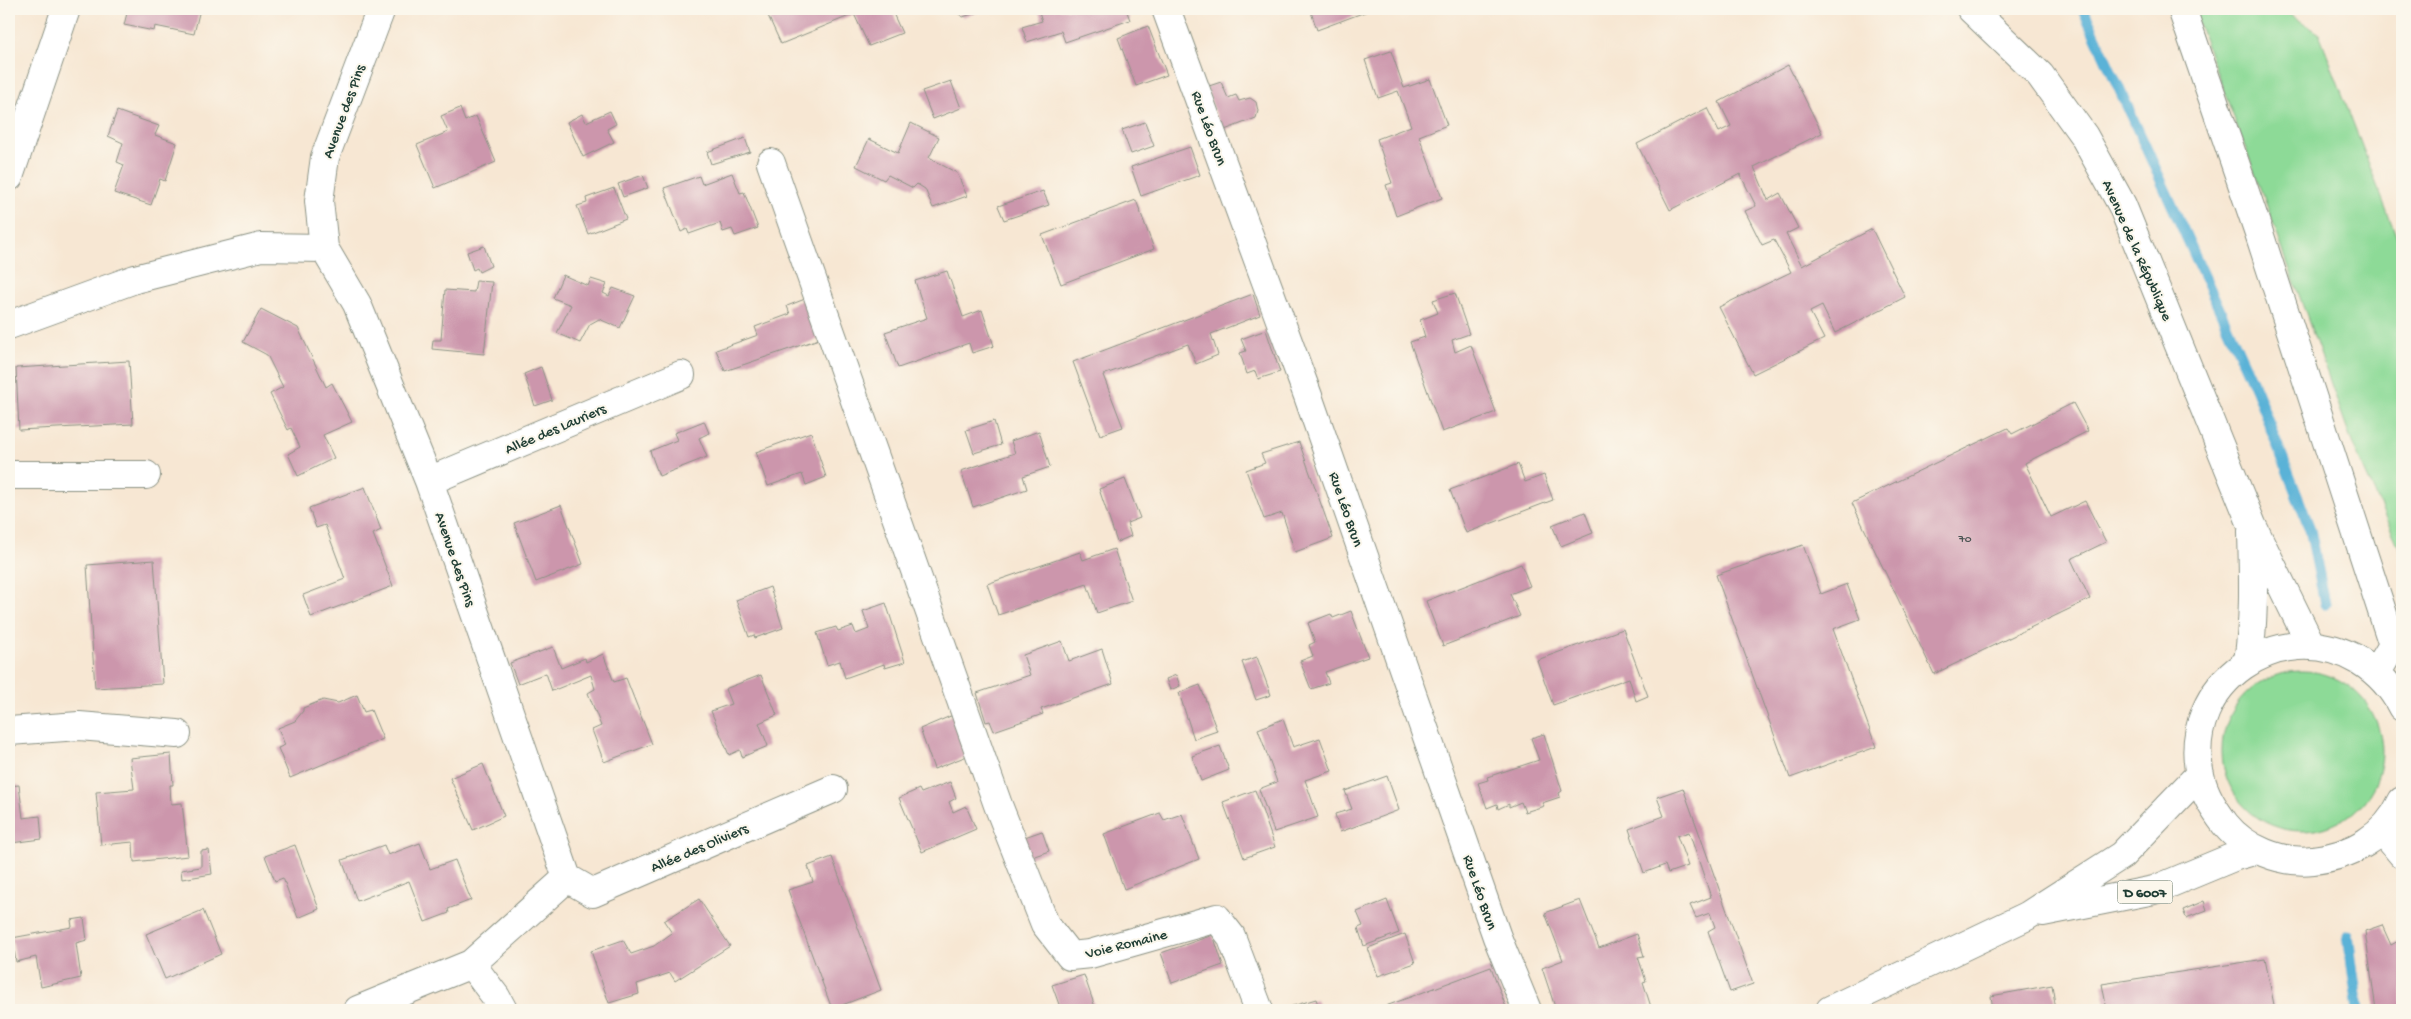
<svg xmlns="http://www.w3.org/2000/svg" width="2411" height="1019" font-family="'Gochi Hand',sans-serif">
<rect width="100%" height="100%" fill="#fbf7ec"/>
<filter id="ink" filterUnits="userSpaceOnUse"><feTurbulence type="fractalNoise" baseFrequency=".02" numOctaves="2"/><feDisplacementMap in="SourceGraphic" scale="10" xChannelSelector="R" yChannelSelector="G"/><feConvolveMatrix kernelMatrix="1 2 1 2 8 2 1 2 1" color-interpolation-filters="sRGB"/></filter>
<filter id="wash" filterUnits="userSpaceOnUse"><feTurbulence type="fractalNoise" baseFrequency=".0096" numOctaves="4" result="noise"/><feDisplacementMap in="SourceGraphic" scale="20" xChannelSelector="R" yChannelSelector="G"/><feGaussianBlur stdDeviation="1.12" result="paint"/><feColorMatrix in="noise" values="0 0 0 0 0 0 0 0 0 0 0 0 0 0 0 0 0 1.4 0 .05"/><feComposite in="paint" operator="in"/></filter>
<g filter="url(#wash)">
<rect width="100%" height="100%" fill="#f7e7d3"/>
<path fill="#8dda97" stroke="#568c66" d="M2193 9H2282L2319 33 2402 251V554L2353 445 2262 192Z
M2222 751a80 80 0 1 1 160 0a80 80 0 1 1-160 0Z"/>
<g fill="none" stroke-linecap="round" stroke-linejoin="round">
<path stroke="#5ab2d7" stroke-width="11" d="M2083 9 2256 390 2310 529 2325 604
M2348 935 2358 1010"/>
</g>
<g id="blocks">
<path fill="#cc96ac" d="M128 9H200L194 34 155 26 154 31 124 25Z
M765 9H891L902 33 869 46 854 14 781 44Z
M952 9H988L963 17Z
M1038 9H1126L1130 20 1065 42 1061 31 1027 42 1022 27 1042 21Z
M1310 9H1373L1317 30Z
M1148 26 1167 75 1136 86 1118 38Z
M1391 51 1404 88 1430 79 1447 125 1419 136 1442 198 1396 216 1386 185 1392 183 1377 139 1411 126 1398 91 1378 98 1365 60Z
M1788 65 1822 133 1754 167 1768 200 1780 193 1798 228 1786 234 1802 266 1872 229 1905 297 1835 333 1822 306 1810 312 1824 339 1753 374 1719 307 1791 272 1774 240 1762 245 1745 211 1756 206 1740 174 1670 210 1637 144 1707 108 1719 132 1731 126 1719 102Z
M951 81 961 108 933 119 922 91Z
M1221 82 1228 98 1236 95 1239 101 1250 98 1256 102 1258 111 1256 118 1222 131 1206 87Z
M460 108 465 121 476 116 496 162 435 188 417 145 448 132 441 116Z
M117 111 159 126 155 135 177 143 165 181 160 179 151 205 114 193 124 165 117 162 123 143 108 136Z
M610 111 616 124 607 129 614 142 583 157 567 122 582 114 586 122Z
M1145 122 1154 146 1131 154 1122 130Z
M911 123 939 137 929 158 957 173 967 196 933 208 925 189 917 184 913 188 888 175 884 180 856 166 869 139 898 153Z
M745 138 750 152 711 164 707 152Z
M1190 147 1200 175 1141 196 1131 167Z
M732 173 740 193 744 192 758 228 735 236 732 229 723 232 720 223 689 234 687 229 681 232 664 188 699 176 702 184Z
M643 175 648 188 623 197 618 184Z
M614 188 626 219 588 234 577 206 587 203 586 198Z
M1043 191 1049 205 1004 220 998 206Z
M1136 200 1154 249 1061 284 1042 235Z
M484 246 491 266 479 272 477 268 473 270 467 252Z
M947 271 963 317 982 310 994 346 972 353 969 343 898 368 885 332 927 318 915 281Z
M563 275 588 286 591 279 607 284 603 293 609 296 613 288 635 296 620 328 599 319 590 324 580 343 557 333 571 305 553 298Z
M476 281 492 282 484 354 432 349 433 340H441L445 290 474 292Z
M1455 293 1469 334 1452 340 1455 352 1471 345 1496 412 1442 432 1410 342 1425 337 1420 320 1438 313 1433 300Z
M1253 294 1260 315 1211 334 1218 355 1196 364 1188 344 1103 375 1123 427 1100 435 1073 362Z
M805 299 819 339 725 371 716 350 758 335 755 327 790 314 787 306Z
M261 309 298 328 326 387 332 383 352 422 323 435 334 458 298 476 288 454 300 447 291 428 288 430 270 394 283 387 267 355 243 342Z
M1266 330 1280 372 1258 379 1255 371 1247 374 1240 353 1246 351 1241 339Z
M129 361 133 424 19 430 16 368Z
M541 367 552 400 535 406 524 374Z
M2073 403 2088 431 2025 463 2051 517 2085 501 2106 542 2071 559 2090 599 1934 674 1852 503 2008 428 2012 434Z
M704 421 709 433 699 438 707 457 659 476 650 451 677 440 674 433Z
M994 421 1001 445 974 453 966 430Z
M1039 431 1050 467 1023 476 1027 489 973 507 961 471 1015 453 1011 441Z
M811 432 826 477 806 485 802 474 768 486 756 452Z
M1299 442 1333 538 1295 552 1282 513 1264 519 1246 470 1265 463 1261 454Z
M1518 464 1525 482 1544 475 1553 500 1466 533 1450 490Z
M1125 479 1140 518 1127 523 1131 536 1117 542 1099 489Z
M365 487 381 530 373 534 393 586 311 617 303 595 345 579 325 525 316 528 309 508Z
M561 505 583 564 536 582 514 523Z
M1585 512 1593 533 1561 546 1552 525Z
M1803 545 1821 594 1847 584 1860 619 1833 629 1876 747 1790 778 1716 575Z
M1114 549 1132 601 1097 613 1087 584 998 615 987 584 1080 552 1083 560Z
M154 560 163 684 95 688 87 565Z
M1521 564 1530 586 1510 594 1520 616 1443 646 1426 601Z
M770 587 783 628 755 638 754 635 749 637 736 600Z
M886 603 905 662 885 668 884 664 845 678 840 661 827 665 817 633 836 627 838 631 853 626 856 634 869 629 863 611Z
M1351 611 1368 657 1325 672 1329 683 1311 689 1300 661 1313 656 1309 645 1315 642 1308 623 1331 614 1333 618Z
M1623 629 1648 696 1636 701 1629 678 1553 705 1537 660Z
M1062 641 1069 661 1102 649 1113 684 1041 709 1043 714 994 731 990 721 986 722 977 693 1030 675 1023 655Z
M553 647 561 668 585 658 586 662 603 654 614 682 626 678 652 744 604 762 592 730 601 726 588 693 595 689 591 675 552 691 546 673 518 684 510 663Z
M1257 657 1271 695 1256 700 1242 662Z
M761 675 777 715 759 723 768 746 742 757 740 750 729 755 711 711 731 704 725 689Z
M1176 675 1180 686 1170 690 1166 679Z
M1200 685 1217 731 1194 739 1179 693Z
M357 695 364 712 371 710 383 739 290 778 278 748 285 745 278 728 295 721 303 711V708L323 700 338 703Z
M953 715 967 756 934 769 920 729Z
M1283 719 1293 747 1320 738 1332 771 1305 780 1318 817 1274 832 1259 789 1277 782 1258 729Z
M1544 734 1562 791 1559 793 1560 797 1542 803 1544 806 1525 812 1521 802 1509 807V804L1498 809 1497 804 1487 808 1478 783 1488 780 1487 777 1539 760 1531 738Z
M1220 746 1229 770 1201 781 1192 756Z
M171 754 173 785H170L171 804 182 803 188 856 134 862 133 842 101 845 96 792 134 789 130 758Z
M483 764 504 816 473 830 450 778Z
M1387 776 1399 810 1340 832 1335 814 1352 809 1345 791Z
M950 782 956 798 949 802 953 812 966 806 976 829 922 852 899 798 919 789 921 793Z
M19 785 23 818 40 816 42 839 11 843V851L9 852V786Z
M1683 788 1753 984 1730 992 1708 931 1715 927 1710 913 1696 918 1690 905 1711 897 1689 832 1677 836 1688 866 1668 873 1665 865 1644 873 1629 829 1664 816 1657 797Z
M1255 790 1275 847 1244 858 1223 802Z
M1160 813 1164 820 1182 814 1199 859 1124 889 1104 834Z
M1042 831 1049 851 1029 858 1022 838Z
M420 843 430 869 455 860 471 900 448 909 449 913 425 922 409 881 357 901 342 860 384 845 388 855Z
M295 845 319 909 298 918 283 878 275 881 265 856Z
M209 850 212 874 182 879 181 870 201 867V851Z
M832 857 881 990 832 1009 788 890 813 882 808 866Z
M699 899 730 946 675 981 670 973 637 984 639 994 609 1003 591 951 623 940 631 954 654 946 672 933 664 921Z
M1387 900 1399 933 1364 946 1358 928 1363 926 1357 912Z
M1580 900 1599 948 1637 934 1644 956 1638 957 1646 981 1643 982 1652 1010H1556L1542 968 1563 960 1545 913Z
M2204 901 2207 910 2186 918 2183 910Z
M203 910 221 954 165 979 146 934Z
M84 918 87 940 76 943 81 978 41 987 36 957 16 962 12 938 72 927 71 920Z
M2382 925 2391 945 2402 939V1010H2376L2365 931Z
M1405 934 1415 963 1378 976 1368 948Z
M1213 935 1223 965 1172 983 1161 953Z
M2265 959 2275 1010H2107L2102 984Z
M1491 967 1507 1010H1388L1386 1006Z
M1084 975 1096 1010H1061L1052 985Z
M2052 985 2056 1010H1993L1991 996Z
M1316 999 1320 1010H1287L1286 1008Z"/>
</g>
</g>
<g filter="url(#ink)">
<use href="#blocks" fill-opacity="0" stroke="#8b9284" stroke-width="1"/>
<g fill="none" stroke-linecap="round" stroke-linejoin="round">
<defs>
<path id="minor" d="M1166 9 1308 396 1497 937 1527 1010
M1971 9 2040 75 2084 136 2122 205 2252 525 2311 645
M2182 9 2259 233 2393 645 2377 672
M771 163 998 805 1045 924 1070 956 1090 954 1217 918 1231 936 1259 1010
M9 177 66 9
M9 325 135 279 261 247 324 248
M9 475H146
M429 481 681 375
M2248 661C2255 617 2253 575 2252 531
M9 731 79 726 177 734
M567 878 593 893 833 789
M471 964 496 997 503 1010
M358 1010 471 964 567 878 429 481 357 304 324 248 319 201 325 157 381 9"/>
<path id="major" d="M2402 707C2392 687 2379 673 2360 661 2281 614 2180 683 2200 775 2204 794 2214 809 2225 824 2245 849 2282 864 2313 860 2351 856 2386 837 2402 801
M2382 830 2402 854
M2043 912 2154 890 2236 856 2257 850
M1830 1010 2027 916 2122 855 2200 774"/>
</defs>
<use href="#minor" stroke="#8b9284" stroke-width="30"/>
<use href="#major" stroke="#8b9284" stroke-width="30"/>
<use href="#minor" stroke="#fff" stroke-width="28"/>
<use href="#major" stroke="#fff" stroke-width="28"/>
</g>
</g>
<g text-anchor="middle" stroke-width="4" stroke-linejoin="round" paint-order="stroke">
<g font-size="12" fill="#4a5352">
<text x="1965" y="542">70</text>
</g>
<rect fill="#fbf7ec" stroke="#61756b" stroke-width="1" x="2117.5" y="880.5" width="55" height="23" rx="4"/>
<g font-size="14" font-weight="bold" fill="#1f3d34">
<text x="2145" y="897">D 6007</text>
</g>
<g font-size="15" fill="#1f3d34" stroke="#fbf7ec">
<text transform="translate(343 111) rotate(-70)" y="5">Avenue des Pins</text>
<text transform="translate(1210 128) rotate(70)" y="5">Rue Léo Brun</text>
<text transform="translate(2138 250) rotate(66)" y="5">Avenue de la République</text>
<text transform="translate(555 428) rotate(-23)" y="5">Allée des Lauriers</text>
<text transform="translate(1347 509) rotate(71)" y="5">Rue Léo Brun</text>
<text transform="translate(456 559) rotate(71)" y="5">Avenue des Pins</text>
<text transform="translate(699 847) rotate(-23)" y="5">Allée des Oliviers</text>
<text transform="translate(1481 892) rotate(71)" y="5">Rue Léo Brun</text>
<text transform="translate(1126 943) rotate(-14)" y="5">Voie Romaine</text>
</g>
</g>
<rect width="2411" height="1019" fill="none" stroke="#fbf7ec" stroke-width="30"/>
</svg>
